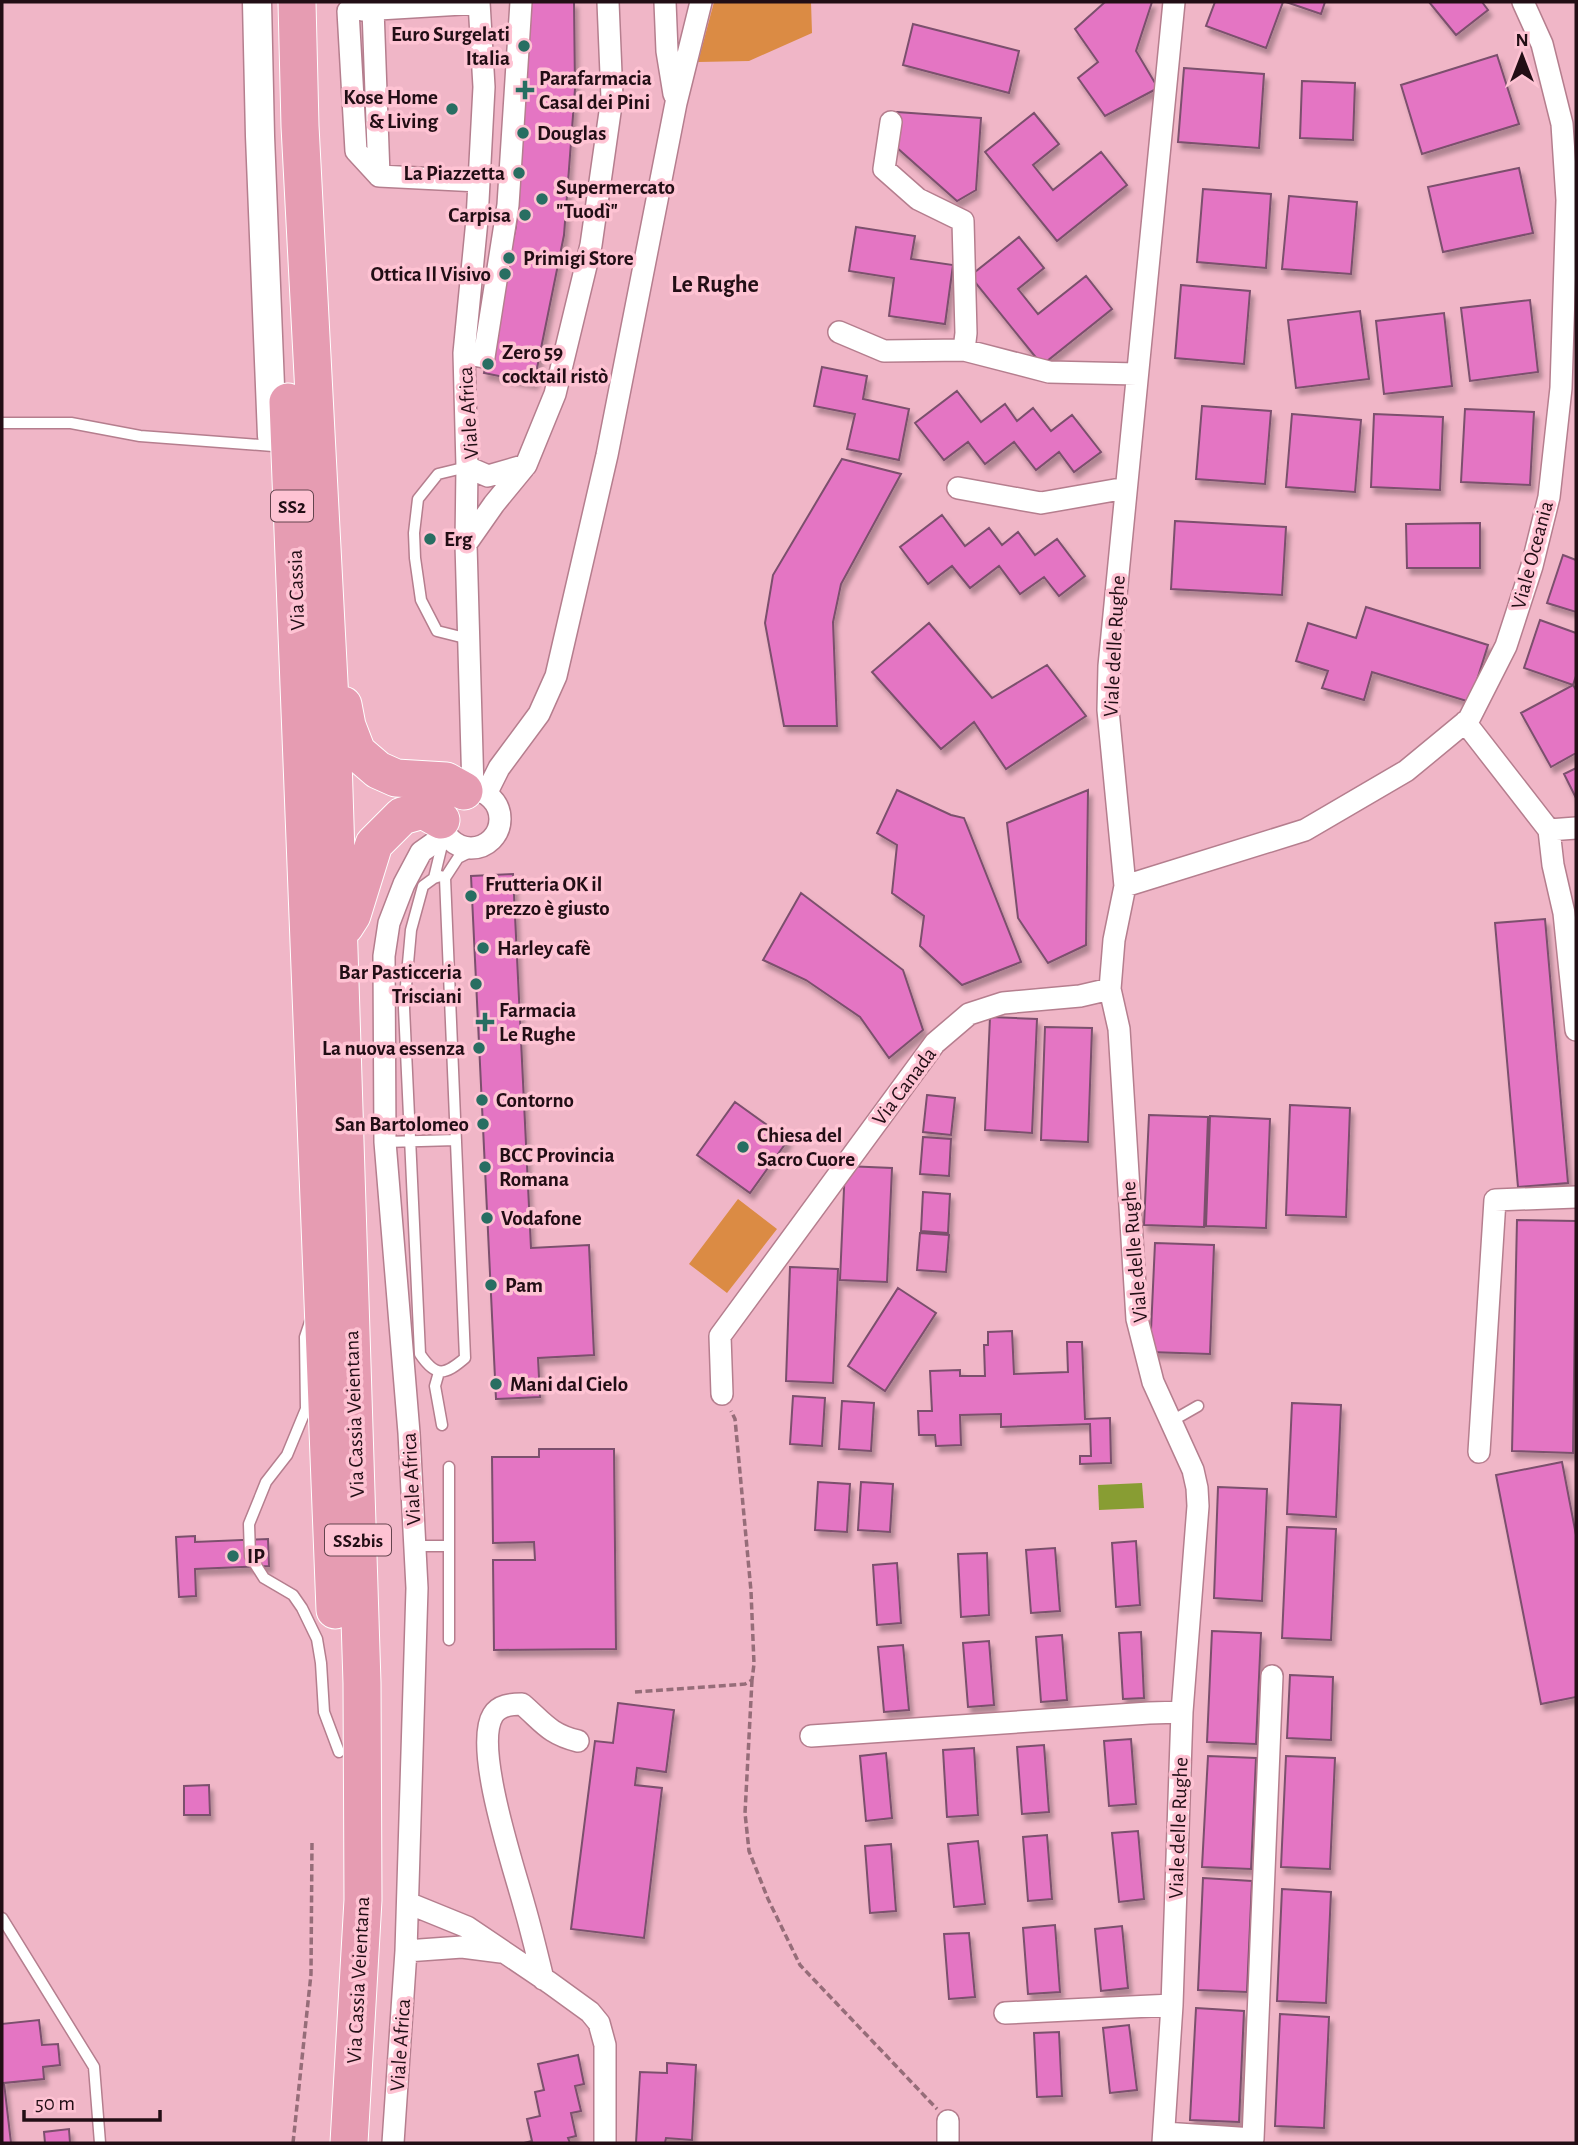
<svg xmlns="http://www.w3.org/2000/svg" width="1578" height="2145" font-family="'Alegreya Sans',sans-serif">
<defs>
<filter id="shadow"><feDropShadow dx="3.5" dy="6" stdDeviation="2" flood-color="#0004"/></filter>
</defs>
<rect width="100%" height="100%" fill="#f0b6c7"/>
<path fill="#db8b44" d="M714 2H811L812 33 749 61 698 62Z
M738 1199 777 1229 727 1293 689 1264Z"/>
<path fill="#889d33" d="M1142 1483 1144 1508 1099 1510 1098 1485Z"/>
<path fill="#e475c3" stroke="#7b506d" stroke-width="2" filter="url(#shadow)" d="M523 2H574L575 89 564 235 534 383 484 373 516 226 525 85Z
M1105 2H1152L1136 51 1158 88 1105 116 1078 78 1098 62 1075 29Z
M1215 2H1283L1266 48 1206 26Z
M1286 2H1325L1321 14Z
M1429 2H1482L1488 10 1456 35Z
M913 24 1019 51 1009 93 903 65Z
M1497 55 1519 124 1422 154 1401 85Z
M1184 68 1264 74 1259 148 1178 142Z
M1302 81 1355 83 1353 140 1300 138Z
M897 112 981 118 976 190 957 201 895 146Z
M1034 113 1059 144 1033 165 1053 190 1101 152 1127 185 1057 241 985 152Z
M1519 168 1533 233 1443 252 1428 187Z
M1203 189 1271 194 1266 268 1197 262Z
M1289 196 1357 202 1351 274 1282 269Z
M856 227 915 236 911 259 953 265 945 324 889 316 894 278 849 271Z
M1019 237 1044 268 1018 289 1038 314 1086 276 1112 309 1042 365 970 276Z
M1181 285 1250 291 1244 364 1175 358Z
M1530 300 1538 372 1470 381 1461 308Z
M1360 311 1369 379 1296 388 1288 320Z
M1444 313 1452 386 1384 394 1376 321Z
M822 367 867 376 863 399 909 409 899 460 847 449 855 414 814 406Z
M957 391 981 422 1005 404 1017 421 1033 408 1051 431 1072 415 1101 452 1074 472 1059 452 1036 470 1014 442 985 464 968 442 944 460 915 423Z
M1202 406 1271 411 1265 484 1196 479Z
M1465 409 1534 412 1530 485 1461 482Z
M1292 414 1361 420 1355 492 1286 487Z
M1374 414 1443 417 1440 490 1371 487Z
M842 459 901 474 841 584 833 622 837 726H784L765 623 773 575Z
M942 515 965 546 989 528 1002 545 1018 532 1035 555 1057 539 1085 576 1059 596 1044 577 1020 594 999 566 970 588 952 566 928 584 900 547Z
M1175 521 1286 527 1282 595 1171 589Z
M1480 523V568H1407L1406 524Z
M1563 555 1576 560V612L1547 603Z
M1366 607 1488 645 1470 702 1372 672 1364 700 1322 688 1328 671 1296 661 1308 623 1356 638Z
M1540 620 1576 633V676L1573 685 1524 668Z
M929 623 992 698 1047 665 1086 716 1006 769 974 722 941 749 872 672Z
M1573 685 1576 690V753L1551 767 1521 713Z
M1576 768V798L1564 774Z
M897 790 951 815 964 818 1021 962 962 985 920 946 924 916 892 893 897 845 877 833Z
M1088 790 1086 945 1048 963 1018 918 1007 823Z
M513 874 531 1248 589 1245 594 1355 538 1358 540 1397 496 1399 471 876Z
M801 893 903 970 923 1030 889 1058 860 1017 806 980 763 960Z
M1545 919 1568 1183 1518 1187 1495 923Z
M990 1017 1037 1019 1032 1133 985 1130Z
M1045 1027 1092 1028 1088 1142 1041 1140Z
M927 1095 955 1098 951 1135 923 1132Z
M735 1102 788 1140 750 1193 697 1155Z
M1290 1105 1350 1108 1346 1217 1286 1215Z
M1149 1115 1208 1117 1204 1227 1144 1225Z
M1210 1116 1270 1119 1266 1228 1206 1226Z
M923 1137 951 1139 949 1176 920 1174Z
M845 1166 892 1168 887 1282 840 1280Z
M923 1192 950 1194 948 1233 921 1231Z
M1517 1220 1576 1221 1573 1453 1512 1451Z
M920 1233 949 1235 946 1272 917 1270Z
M1155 1243 1214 1245 1210 1354 1150 1352Z
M790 1267 838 1269 833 1383 786 1381Z
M898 1288 936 1313 885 1391 848 1366Z
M1012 1331 1014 1374 1068 1372 1067 1342H1082L1085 1419 1110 1418 1111 1463 1080 1464V1456H1091L1090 1424 1001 1427V1414L960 1415 961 1445 936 1446 935 1435H919L918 1411H932L930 1371 960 1370V1376H985L984 1345H988V1332Z
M793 1396 825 1398 822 1446 790 1444Z
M842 1401 874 1403 871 1451 839 1449Z
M1292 1403 1341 1405 1336 1517 1287 1514Z
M539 1449H614L616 1649 494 1650 493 1560H535L534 1542 493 1543 492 1457H539Z
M1562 1462 1576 1535V1697L1541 1704 1496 1475Z
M818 1482 850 1484 847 1532 815 1530Z
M861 1482 893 1484 890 1532 858 1530Z
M1218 1487 1267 1489 1262 1601 1214 1598Z
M1287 1527 1336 1529 1331 1640 1282 1638Z
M195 1536V1542L268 1539 269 1566 195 1569 196 1596 179 1597 176 1537Z
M1136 1541 1140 1605 1116 1607 1112 1543Z
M1055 1548 1060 1611 1031 1613 1026 1550Z
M987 1553 989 1615 961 1617 958 1554Z
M897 1563 901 1623 877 1625 873 1565Z
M1212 1631 1261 1633 1256 1744 1207 1742Z
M1141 1632 1144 1698 1123 1699 1119 1633Z
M1062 1635 1067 1700 1041 1702 1036 1637Z
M989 1641 994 1705 968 1707 963 1643Z
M903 1645 909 1710 884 1712 878 1647Z
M1290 1675 1333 1677 1331 1740 1287 1738Z
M618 1703 674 1710 666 1772 637 1768 635 1785 662 1788 644 1938 571 1929 595 1741 613 1743Z
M1131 1739 1136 1804 1109 1806 1104 1741Z
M1044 1745 1049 1812 1022 1814 1017 1747Z
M974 1748 978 1815 947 1817 943 1750Z
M886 1753 892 1818 866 1821 860 1756Z
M1208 1756 1256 1758 1251 1869 1202 1867Z
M1286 1756 1335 1758 1330 1869 1281 1867Z
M209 1785 210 1815H184V1786Z
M1138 1831 1144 1899 1119 1902 1112 1833Z
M1047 1835 1052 1899 1028 1901 1023 1837Z
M978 1841 985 1904 954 1907 948 1844Z
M891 1844 896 1911 870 1913 865 1846Z
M1203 1878 1252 1881 1247 1992 1198 1990Z
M1282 1889 1331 1892 1326 2003 1277 2001Z
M1055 1925 1060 1992 1028 1994 1023 1928Z
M1122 1926 1128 1988 1101 1991 1095 1929Z
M969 1933 975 1997 949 1999 944 1934Z
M1196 2008 1244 2011 1239 2122 1190 2120Z
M1280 2014 1329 2017 1324 2128 1275 2126Z
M39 2020 42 2045 58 2044 60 2065 43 2067 44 2079 4 2083 11 2143H2V2022V2024Z
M1129 2025 1137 2090 1110 2093 1103 2028Z
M1059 2032 1062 2096 1037 2097 1034 2033Z
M578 2055 584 2084 575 2086 581 2111 571 2113 576 2136 568 2138 570 2143H524L532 2141 527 2119 540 2116 535 2092 544 2090 538 2064Z
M667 2063 696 2065 692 2140 666 2138 665 2143H636L640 2072 667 2073Z
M69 2129 70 2143H45L44 2132Z"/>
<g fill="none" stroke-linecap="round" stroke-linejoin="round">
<defs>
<path id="lane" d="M2 423H71L140 436 273 446
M467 467 438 474 418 499 414 533 415 558 421 600 437 631 469 639
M434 878 442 845 448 842
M445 878 440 876 434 878 423 886 411 930 404 1008 420 1354C436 1378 445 1375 465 1358L445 878 458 858 478 848
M385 1142 456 1140
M310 1322 305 1337 306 1409 287 1455 266 1482 249 1524 250 1556 264 1578 293 1595 302 1608 317 1639 321 1663 324 1712 339 1752
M439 1372 435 1386 442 1425
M1170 1422 1198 1406
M449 1467V1640
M415 1546H449
M2 1918 94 2067 100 2143"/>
<path id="street" d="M479 2 484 87 477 220 464 353 467 467 488 476 526 465 555 394 591 245 612 98 608 2
M665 2 667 51 674 94
M373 9 379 176
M362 10 479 3
M348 11 356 151 379 176 479 181
M891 122 884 169 918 199 963 221 966 333 964 350
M839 332 884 351 964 350 1049 372 1137 374
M464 353 484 357 508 205 521 2
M467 467 466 544 473 790
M958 488 1041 503 1126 488
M466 544 494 504 526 465
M1465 722 1549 830 1553 865 1564 913 1576 1030
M442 819a29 29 0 1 1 58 0a29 29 0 1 1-58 0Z
M486 794 499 768 539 714 556 676 607 455 676 103 701 2
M1549 830 1576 828
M1125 886 1305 830 1406 771 1469 719 1506 646 1532 566 1549 497 1561 388 1567 200 1562 124 1542 44 1523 2
M722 1394 720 1336 935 1043 969 1014 1003 1003 1080 996 1110 989
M1479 1452 1495 1200 1576 1197
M811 1736 1149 1713 1182 1712
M408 1903 467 1927 550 1983 590 2012 599 2023 605 2045V2143
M406 1951 462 1947 501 1952
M543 1979C537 1954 531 1929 524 1905 514 1868 473 1747 493 1715 499 1705 511 1704 522 1704 543 1722 549 1734 578 1741
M1005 2013 1172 2005
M948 2121V2143
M1164 2133 1253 2139 1272 1676
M393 2143 406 1951 417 1588 409 1433 385 1142 384 956 389 923 404 884 421 852 445 835
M1163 2143 1172 2005 1182 1712 1198 1506 1197 1488 1193 1470 1153 1382 1137 1319 1119 1029 1110 989 1114 940 1125 886 1108 710 1109 666 1174 2"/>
<path id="secondary" d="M257 2 260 136 272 436"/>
<path id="highway" d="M297 2 300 126 333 759 362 1683 363 1900 349 2143
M288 402 335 1610
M343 705 347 726 357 752 378 770 396 778 446 781 464 791
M345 926 352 915 374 844 402 816 423 810 441 820"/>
</defs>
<use href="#lane" stroke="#b57e8e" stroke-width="13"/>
<use href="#street" stroke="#b57e8e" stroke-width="24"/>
<use href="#secondary" stroke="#b57e8e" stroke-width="31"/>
<use href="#highway" stroke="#fff" stroke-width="39"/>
<path stroke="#966d79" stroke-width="3.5" stroke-dasharray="7 3.5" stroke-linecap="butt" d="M752 1680 745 1813 749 1851 768 1899 800 1965 937 2109
M635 1692 745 1684 752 1680 754 1664 751 1591 735 1419 731 1411
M293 2143 311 1974 312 1842"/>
<use href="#lane" stroke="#fff" stroke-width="10"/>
<use href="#street" stroke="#fff" stroke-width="21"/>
<use href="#secondary" stroke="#fff" stroke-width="28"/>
<use href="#highway" stroke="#e69cb2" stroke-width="37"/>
</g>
<g fill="#286e62" stroke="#fec3d3" stroke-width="2.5">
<circle cx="524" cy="46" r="7"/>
<path d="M521.5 79.5h7v7h7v7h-7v7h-7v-7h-7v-7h7z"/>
<circle cx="452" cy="109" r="7"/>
<circle cx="523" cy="133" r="7"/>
<circle cx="519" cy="173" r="7"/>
<circle cx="542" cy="199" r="7"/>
<circle cx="525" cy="215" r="7"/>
<circle cx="509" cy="258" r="7"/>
<circle cx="505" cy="274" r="7"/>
<circle cx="488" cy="364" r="7"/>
<circle cx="430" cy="539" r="7"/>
<circle cx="471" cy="896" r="7"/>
<circle cx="483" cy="948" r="7"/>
<circle cx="476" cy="984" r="7"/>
<path d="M481.5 1011.5h7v7h7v7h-7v7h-7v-7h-7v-7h7z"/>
<circle cx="479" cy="1048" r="7"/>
<circle cx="482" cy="1100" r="7"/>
<circle cx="483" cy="1124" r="7"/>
<circle cx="743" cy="1147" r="7"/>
<circle cx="485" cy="1167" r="7"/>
<circle cx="487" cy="1218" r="7"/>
<circle cx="491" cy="1285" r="7"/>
<circle cx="496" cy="1384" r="7"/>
<circle cx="233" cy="1556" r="7"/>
</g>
<g text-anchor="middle" stroke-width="7" stroke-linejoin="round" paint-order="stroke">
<g fill="#fec3d3" stroke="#64444e" stroke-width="2">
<rect x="271" y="490.5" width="42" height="31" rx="5"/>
<rect x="325" y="1524.5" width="66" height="31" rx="5"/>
</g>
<g font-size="19" font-weight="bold" fill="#220e15">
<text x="292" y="513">SS2</text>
<text x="358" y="1547">SS2bis</text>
</g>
<g font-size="21" font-weight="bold" fill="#220e15" stroke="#fec3d3" text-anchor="start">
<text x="510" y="41" text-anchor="end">Euro Surgelati<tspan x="510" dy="24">Italia</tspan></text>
<text x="539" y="85">Parafarmacia<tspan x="539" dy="24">Casal dei Pini</tspan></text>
<text x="438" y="104" text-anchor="end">Kose Home<tspan x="438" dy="24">&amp; Living</tspan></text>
<text x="537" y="140">Douglas</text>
<text x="505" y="180" text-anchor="end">La Piazzetta</text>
<text x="556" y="194">Supermercato<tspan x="556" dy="24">"Tuodì"</tspan></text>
<text x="511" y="222" text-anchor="end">Carpisa</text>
<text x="523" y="265">Primigi Store</text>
<text x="491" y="281" text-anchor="end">Ottica Il Visivo</text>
<text x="502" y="359">Zero 59<tspan x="502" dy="24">cocktail ristò</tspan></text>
<text x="444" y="546">Erg</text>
<text x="485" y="891">Frutteria OK il<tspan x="485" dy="24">prezzo è giusto</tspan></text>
<text x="497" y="955">Harley cafè</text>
<text x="462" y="979" text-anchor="end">Bar Pasticceria<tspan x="462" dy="24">Trisciani</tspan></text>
<text x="499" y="1017">Farmacia<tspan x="499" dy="24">Le Rughe</tspan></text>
<text x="465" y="1055" text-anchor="end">La nuova essenza</text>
<text x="496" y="1107">Contorno</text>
<text x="469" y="1131" text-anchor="end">San Bartolomeo</text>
<text x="757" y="1142">Chiesa del<tspan x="757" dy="24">Sacro Cuore</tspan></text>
<text x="499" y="1162">BCC Provincia<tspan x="499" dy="24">Romana</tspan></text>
<text x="501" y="1225">Vodafone</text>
<text x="505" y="1292">Pam</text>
<text x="510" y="1391">Mani dal Cielo</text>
<text x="247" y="1563">IP</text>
</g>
<g font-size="21" fill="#220e15" stroke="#fec3d3">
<text transform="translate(468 413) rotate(-94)" y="7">Viale Africa</text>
<text transform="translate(1532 555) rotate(-75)" y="7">Viale Oceania</text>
<text transform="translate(296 590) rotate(-92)" y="7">Via Cassia</text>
<text transform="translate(1114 646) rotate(-87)" y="7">Viale delle Rughe</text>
<text transform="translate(904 1086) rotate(-53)" y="7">Via Canada</text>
<text transform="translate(1134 1252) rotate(-95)" y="7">Viale delle Rughe</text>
<text transform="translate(354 1414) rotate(-92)" y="7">Via Cassia Veientana</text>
<text transform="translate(411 1479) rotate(-93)" y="7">Viale Africa</text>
<text transform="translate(1178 1828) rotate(-88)" y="7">Viale delle Rughe</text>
<text transform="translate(358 1980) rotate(-87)" y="7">Via Cassia Veientana</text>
<text transform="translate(400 2045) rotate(-86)" y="7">Viale Africa</text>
</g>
<g font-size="24" font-weight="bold" fill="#220e15" stroke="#fec3d3">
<text x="715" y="292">Le Rughe</text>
</g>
</g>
<rect width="1578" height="2145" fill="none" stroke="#220e15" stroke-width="7"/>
<g transform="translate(1522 56)" stroke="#fec3d3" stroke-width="5" paint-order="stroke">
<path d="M0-5L12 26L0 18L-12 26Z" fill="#220e15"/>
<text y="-10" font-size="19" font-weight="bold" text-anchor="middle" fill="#220e15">N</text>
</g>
<path d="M24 2110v10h136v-10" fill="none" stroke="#220e15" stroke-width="3.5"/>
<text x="35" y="2110" font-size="21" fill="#220e15" stroke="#fec3d3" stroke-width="5" paint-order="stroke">50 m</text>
</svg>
